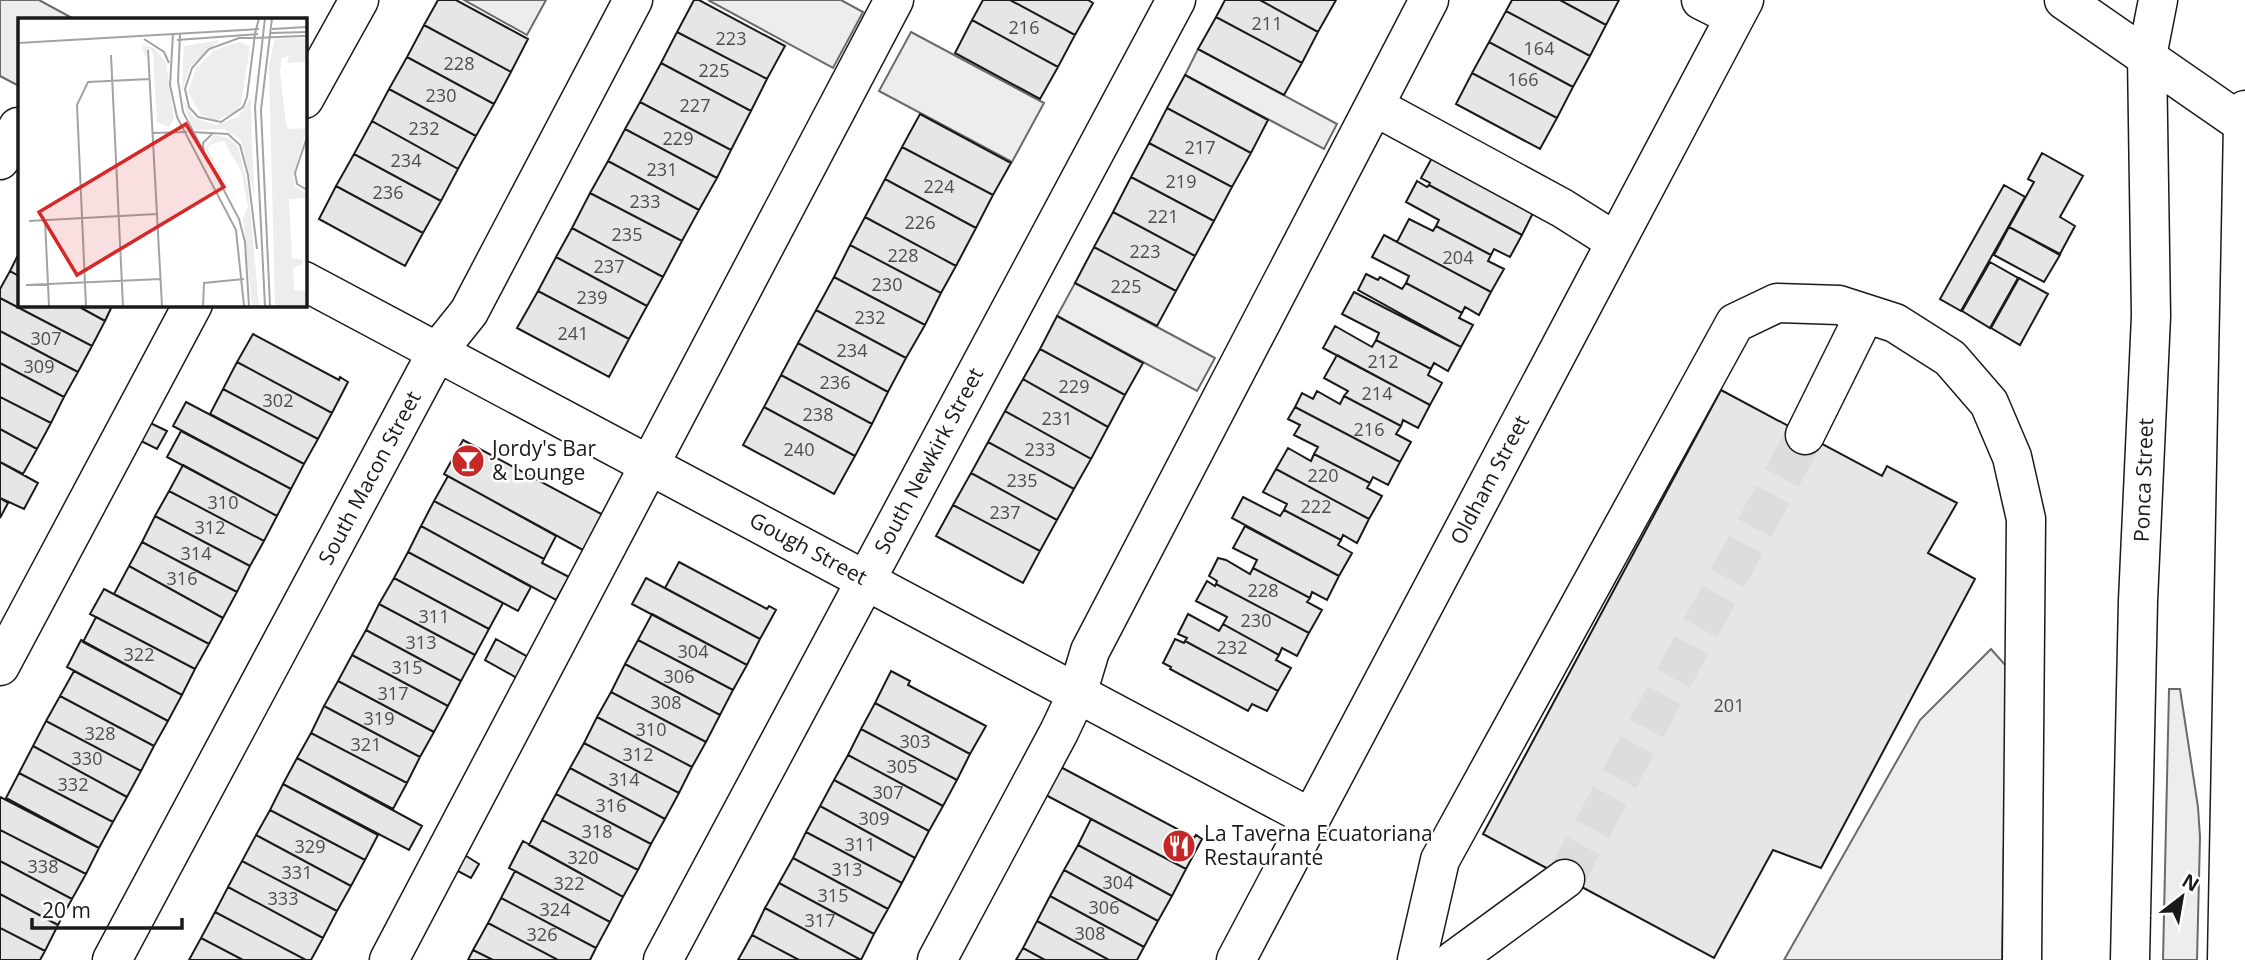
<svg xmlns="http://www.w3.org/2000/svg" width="2245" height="960" font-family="'Open Sans',sans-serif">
<rect width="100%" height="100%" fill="#fff"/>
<path fill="#ededed" stroke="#6a6a6a" stroke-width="2" d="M0 0H39L74 19H19V86L0 76Z
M464 0H546L527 35Z
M708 0H841L863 12 833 68Z
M911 32 1044 103 1012 162 879 91Z
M1198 49 1337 124 1324 149 1185 75Z
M1075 283 1215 358 1197 391 1057 316Z
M1991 649 2007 667 2002 960H1784L1920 720Z
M2169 689H2180L2198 807 2200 837 2197 960H2163Z"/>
<path fill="#e6e6e6" stroke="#1a1a1a" stroke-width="2" d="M438 0H456L528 39 511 72 424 25Z
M694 0H699L785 46 767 79 677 32Z
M983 0H1010L1075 35 1058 67 972 20Z
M1010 0H1088L1093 3 1075 35Z
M1225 0H1260L1318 32 1302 63 1216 17Z
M1260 0H1336L1318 32Z
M1512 0H1560L1606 25 1590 56 1506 11Z
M1560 0H1619L1606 25Z
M1506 11 1590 56 1573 87 1489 42Z
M1216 17 1302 63 1284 95 1198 49Z
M972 20 1058 67 1040 99 955 53Z
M424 25 511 72 494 104 407 57Z
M677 32 767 79 751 111 661 63Z
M1489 42 1573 87 1557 118 1472 73Z
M407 57 494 104 476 136 389 89Z
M661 63 751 111 731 150 640 102Z
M1472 73 1557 118 1540 149 1456 104Z
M1185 75 1268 120 1251 153 1167 108Z
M389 89 476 136 458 169 372 121Z
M640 102 731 150 717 178 625 129Z
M1167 108 1251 153 1232 187 1149 143Z
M920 114 1011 163 993 195 902 147Z
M372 121 458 169 441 201 354 154Z
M625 129 717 178 699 210 608 161Z
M1149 143 1232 187 1214 221 1131 177Z
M902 147 993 195 976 228 885 179Z
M2042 153 2083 176 2060 217 2075 226 2060 254 2009 227 2034 182 2028 179Z
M354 154 441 201 423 233 336 186Z
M1433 156 1533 213 1522 235 1429 185 1430 183 1421 178Z
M608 161 699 210 682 241 590 193Z
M1131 177 1214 221 1195 256 1113 212Z
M885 179 976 228 956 266 865 217Z
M1417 181 1427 187 1429 185 1522 235 1510 257 1494 249 1491 255 1436 226 1439 220 1406 202Z
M2004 185 2025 197 1961 311 1940 299Z
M336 186 423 233 405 266 319 219Z
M590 193 682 241 663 277 572 228Z
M1113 212 1195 256 1176 291 1094 247Z
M865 217 956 266 941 293 850 245Z
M1409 219 1433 231 1436 226 1491 255 1488 261 1504 269 1491 292 1397 242Z
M2009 227 2060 255 2044 282 1994 255Z
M572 228 663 277 647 306 556 257Z
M1384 235 1491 292 1479 315 1465 307 1462 313 1406 283 1409 276 1372 257Z
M850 245 941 293 925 325 834 277Z
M1094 247 1176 291 1157 326 1075 283Z
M19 253V276L10 271Z
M556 257 647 306 629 339 538 291Z
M1990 262 2018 278 1990 328 1962 311Z
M10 271 19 276V304H74L105 321 92 346 0 298V289Z
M1366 274 1378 280 1380 277 1402 289 1406 283 1462 313 1459 318 1473 325 1461 347 1358 290Z
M834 277 925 325 906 358 816 310Z
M2019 278 2048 294 2020 345 1991 328Z
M538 291 629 339 609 377 517 328Z
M1354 292 1461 347 1448 371 1434 363 1431 369 1376 340 1379 333 1342 314Z
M0 298 92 346 78 372 0 331Z
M74 304H113L105 321Z
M816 310 906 358 888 392 798 343Z
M1057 316 1143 363 1125 395 1040 349Z
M1335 326 1372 347 1376 340 1431 369 1428 375 1442 383 1430 405 1323 348Z
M0 331 78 372 64 397 0 363Z
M253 334 339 380 340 377 348 382 332 413 237 362Z
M798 343 888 392 872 424 781 375Z
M1040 349 1125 395 1108 427 1023 379Z
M1337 355 1430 405 1418 428 1403 420 1401 426 1344 396 1348 391 1324 378Z
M237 362 332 413 318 439 223 389Z
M0 363 64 397 51 423 0 397Z
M781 375 872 424 855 456 764 407Z
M1023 379 1108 427 1091 459 1005 411Z
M223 389 318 439 304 464 210 414Z
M1721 390 1882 476 1887 466 1957 503 1928 553 1975 579 1821 868 1773 850 1714 958 1483 834Z
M1317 391 1340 404 1344 396 1401 426 1396 434 1411 442 1400 462 1295 407 1302 393 1313 399Z
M0 397 51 423 37 449 0 429Z
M186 402 304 464 291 489 173 426Z
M764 407 855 456 834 494 743 445Z
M1295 407 1400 462 1388 485 1373 477 1370 483 1314 454 1318 447 1294 435 1300 425 1288 419Z
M1005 411 1091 459 1074 489 988 442Z
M144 420 167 431 157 449 135 438Z
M0 429 37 449 23 474 0 462Z
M181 431 291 489 277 516 167 457Z
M463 440 607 517 592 555 444 474Z
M988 442 1074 489 1057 520 971 473Z
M1288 448 1311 461 1314 454 1370 483 1367 488 1382 496 1369 519 1276 469Z
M0 462 38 483 24 509 0 498Z
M183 465 277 516 264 541 169 491Z
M1276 469 1369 519 1357 543 1343 535 1341 540 1284 510 1287 504 1263 492Z
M971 473 1057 520 1040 551 953 505Z
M448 476 556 536 544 559 434 501Z
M169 491 264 541 250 566 155 516Z
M1243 497 1280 516 1284 510 1341 540 1338 545 1352 553 1339 576 1232 518Z
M0 498 8 503 0 518Z
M434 501 544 559 542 563 569 577 556 600 421 526Z
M953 505 1040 551 1023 583 936 536Z
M155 516 250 566 237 592 142 542Z
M421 526 531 587 518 611 408 552Z
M1245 526 1339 576 1327 600 1312 592 1310 598 1253 568 1257 560 1233 548Z
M142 542 237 592 223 618 129 566Z
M408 552 503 603 489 629 394 578Z
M1218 558 1226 560 1250 574 1253 568 1310 598 1307 602 1322 610 1309 633 1216 584 1217 581 1209 576Z
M679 562 767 609 769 606 776 610 760 639 665 588Z
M129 566 223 618 209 644 114 594Z
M394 578 489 629 475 655 379 604Z
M646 578 760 639 747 665 632 604Z
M1207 581 1215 586 1216 584 1309 633 1297 656 1282 648 1279 655 1223 624 1227 617 1196 601Z
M104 589 209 644 195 669 90 614Z
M379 604 475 655 461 681 366 630Z
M652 614 747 665 733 690 638 640Z
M1188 614 1219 631 1223 624 1279 655 1276 660 1291 668 1278 691 1185 641 1187 638 1178 634Z
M96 617 195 669 182 695 83 642Z
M366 630 461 681 448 706 352 655Z
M496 639 528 657 517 678 485 660Z
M1175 639 1184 643 1185 641 1278 691 1267 711 1252 704 1248 711 1170 669 1171 667 1163 663Z
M81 640 182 695 168 721 67 667Z
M638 640 733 690 720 715 625 664Z
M352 655 448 706 434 732 338 681Z
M625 664 720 715 706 742 611 692Z
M74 671 168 721 154 746 60 696Z
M891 671 910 681 908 685 986 726 970 754 875 703Z
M338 681 434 732 420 757 324 706Z
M611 692 706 742 692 767 597 717Z
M60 696 154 746 141 771 46 721Z
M875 703 970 754 957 780 861 729Z
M324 706 420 757 407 783 311 733Z
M597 717 692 767 679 793 584 743Z
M46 721 141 771 127 797 33 746Z
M861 729 957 780 943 806 848 755Z
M311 733 407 783 393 809 297 758Z
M584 743 679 793 665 819 570 768Z
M33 746 127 797 113 822 19 773Z
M848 755 943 806 929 831 834 780Z
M297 758 422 826 409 850 283 784Z
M1055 764 1194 838 1196 835 1202 839 1186 869 1040 792Z
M570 768 665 819 651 844 556 794Z
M19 773 113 822 99 848 6 798Z
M834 780 929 831 915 858 820 806Z
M283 784 378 835 365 860 270 810Z
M556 794 651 844 638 870 542 820Z
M0 797 99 848 86 874 0 830Z
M820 806 915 858 902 883 806 832Z
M270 810 365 860 351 886 256 835Z
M1091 819 1186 869 1172 896 1078 845Z
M542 820 638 870 623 897 529 845Z
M0 830 86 874 72 899 0 861Z
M806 832 902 883 888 909 793 858Z
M256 835 351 886 337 911 242 861Z
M523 841 623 897 610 922 509 868Z
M1078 845 1172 896 1158 921 1064 870Z
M463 854 479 864 471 878 454 869Z
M793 858 888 909 874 934 779 883Z
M0 861 72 899 58 925 0 894Z
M242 861 337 911 323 938 228 887Z
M1064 870 1158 921 1144 947 1050 896Z
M515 871 610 922 596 948 501 898Z
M779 883 874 934 861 960 765 908Z
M228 887 323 938 311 960H306L215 912Z
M0 894 58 925 45 951 0 928Z
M1050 896 1144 947 1137 960H1109L1037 921Z
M501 898 596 948 590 960H558L488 923Z
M765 908 861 960H799L752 935Z
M215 912 306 960H243L201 938Z
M1037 921 1109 960H1045L1023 948Z
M488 923 558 960H493L473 950Z
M0 928 45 951 40 960H0Z
M752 935 799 960H738Z
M201 938 243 960H189Z
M1023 948 1045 960H1016Z
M473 950 493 960H468Z"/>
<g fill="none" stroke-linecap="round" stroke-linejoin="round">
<path stroke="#ddd" stroke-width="38" stroke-dasharray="38 19" stroke-linecap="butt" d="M1565 879 1805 435"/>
<defs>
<path id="minor" d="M1701 0 1735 17
M2064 0 2243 124
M304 99 359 0
M1374 106 1429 0
M0 160 18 127
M304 281 1311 818
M1805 435 1865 314
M0 666 193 304
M112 960 437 352 469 312 480 291 633 0
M389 960 894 0
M663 960 1176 0
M937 960 1059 732 1077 694 1090 651 1374 106 1562 208 1616 242
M1236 960 1744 0
M1417 960 1440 860 1735 323 1777 303 1839 305 1895 323 1950 358 1989 403 2012 457 2026 519 2022 960
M1454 960 1565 879"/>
<path id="major" d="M2130 960 2138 601 2151 316 2147 56 2158 0
M2227 960 2243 124 2245 110"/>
<path id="highway" d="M2243 124 2245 125
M2237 468 2245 440"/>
</defs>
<use href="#minor" stroke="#1a1a1a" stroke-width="41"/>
<use href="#major" stroke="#1a1a1a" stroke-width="41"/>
<use href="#highway" stroke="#1a1a1a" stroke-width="41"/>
<use href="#minor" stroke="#fff" stroke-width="38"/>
<use href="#major" stroke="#fff" stroke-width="38"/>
<use href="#highway" stroke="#fff" stroke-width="38"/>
</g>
<defs>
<symbol id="bar-disc" viewBox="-11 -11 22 22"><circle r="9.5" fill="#c62828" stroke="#fff"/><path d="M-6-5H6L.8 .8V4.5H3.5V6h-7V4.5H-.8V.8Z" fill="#fff"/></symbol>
<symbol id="restaurant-disc" viewBox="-11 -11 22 22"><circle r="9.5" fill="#c62828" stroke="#fff"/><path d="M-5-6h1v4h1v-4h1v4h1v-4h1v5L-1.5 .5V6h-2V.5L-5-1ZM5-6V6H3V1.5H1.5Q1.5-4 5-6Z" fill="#fff"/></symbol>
</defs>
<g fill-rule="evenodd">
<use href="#bar-disc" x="449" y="442" width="38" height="38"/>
<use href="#restaurant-disc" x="1160" y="827" width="38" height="38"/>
</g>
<g text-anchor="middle" stroke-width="5" stroke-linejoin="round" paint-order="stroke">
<g font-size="18" fill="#4d4d4d">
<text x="1267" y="30">211</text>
<text x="1024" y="34">216</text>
<text x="731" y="45">223</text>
<text x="1539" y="55">164</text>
<text x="459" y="70">228</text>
<text x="714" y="77">225</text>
<text x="1523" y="86">166</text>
<text x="441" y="102">230</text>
<text x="695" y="112">227</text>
<text x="424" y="135">232</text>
<text x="678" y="145">229</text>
<text x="1200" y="154">217</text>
<text x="406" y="167">234</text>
<text x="662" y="176">231</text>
<text x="1181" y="188">219</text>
<text x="939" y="193">224</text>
<text x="388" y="199">236</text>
<text x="645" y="208">233</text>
<text x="1163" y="223">221</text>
<text x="920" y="229">226</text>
<text x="627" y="241">235</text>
<text x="1145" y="258">223</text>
<text x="903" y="262">228</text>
<text x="1458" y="264">204</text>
<text x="609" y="273">237</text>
<text x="887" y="291">230</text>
<text x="1126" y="293">225</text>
<text x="592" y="304">239</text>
<text x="870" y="324">232</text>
<text x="573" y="340">241</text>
<text x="46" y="345">307</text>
<text x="852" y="357">234</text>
<text x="1383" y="368">212</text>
<text x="39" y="373">309</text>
<text x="835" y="389">236</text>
<text x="1074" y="393">229</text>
<text x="1377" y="400">214</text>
<text x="278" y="407">302</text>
<text x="818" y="421">238</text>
<text x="1057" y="425">231</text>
<text x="1369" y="436">216</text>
<text x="799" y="456">240</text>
<text x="1040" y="456">233</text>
<text x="1323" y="482">220</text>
<text x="1022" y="487">235</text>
<text x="223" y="509">310</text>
<text x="1316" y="513">222</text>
<text x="1005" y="519">237</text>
<text x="210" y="534">312</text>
<text x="196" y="560">314</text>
<text x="182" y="585">316</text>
<text x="1263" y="597">228</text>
<text x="434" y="623">311</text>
<text x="1256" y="627">230</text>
<text x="421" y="649">313</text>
<text x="1232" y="654">232</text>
<text x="693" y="658">304</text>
<text x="139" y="661">322</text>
<text x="407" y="674">315</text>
<text x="679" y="683">306</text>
<text x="393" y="700">317</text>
<text x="666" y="709">308</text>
<text x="1729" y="712">201</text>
<text x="379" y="725">319</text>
<text x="651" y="736">310</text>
<text x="100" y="740">328</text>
<text x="915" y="748">303</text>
<text x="366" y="751">321</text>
<text x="638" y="761">312</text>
<text x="87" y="765">330</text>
<text x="902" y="773">305</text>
<text x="624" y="786">314</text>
<text x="73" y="791">332</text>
<text x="888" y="799">307</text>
<text x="611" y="812">316</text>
<text x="874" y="825">309</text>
<text x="597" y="838">318</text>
<text x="860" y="851">311</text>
<text x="310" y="853">329</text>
<text x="583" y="864">320</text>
<text x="43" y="873">338</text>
<text x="847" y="876">313</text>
<text x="297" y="879">331</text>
<text x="1118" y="889">304</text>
<text x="569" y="890">322</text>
<text x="833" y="902">315</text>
<text x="283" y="905">333</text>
<text x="1104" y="914">306</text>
<text x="555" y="916">324</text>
<text x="820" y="927">317</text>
<text x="1090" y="940">308</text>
<text x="542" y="941">326</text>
</g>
<g font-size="21" fill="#1a1a1a" stroke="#fff" text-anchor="start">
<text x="492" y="456">Jordy's Bar<tspan x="492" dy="24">&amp; Lounge</tspan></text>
<text x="1204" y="841">La Taverna Ecuatoriana<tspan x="1204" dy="24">Restaurante</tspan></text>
</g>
<g font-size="21" fill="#1a1a1a" stroke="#fff">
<text transform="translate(929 461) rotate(-62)" y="7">South Newkirk Street</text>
<text transform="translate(370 478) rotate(-62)" y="7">South Macon Street</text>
<text transform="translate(1490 480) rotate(-62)" y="7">Oldham Street</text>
<text transform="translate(2144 480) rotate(-88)" y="7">Ponca Street</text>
<text transform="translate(808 549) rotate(28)" y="7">Gough Street</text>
</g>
</g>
<g transform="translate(18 18)">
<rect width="289" height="289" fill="#fff"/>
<path d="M289 20V44L269 45 271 38 264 40 262 54 268 107 271 111 289 110 275 159 277 168 289 176V180L271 181 274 240 285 242V246L275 250 276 272 289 273V288H257L251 47 257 21ZM202 22 172 49 164 73 166 28ZM222 24 232 29 223 86 217 94 199 102 183 97 170 74 178 50 196 32ZM124 27 136 30 148 44 156 100 151 109 139 104 135 37 133 31 127 38ZM233 80 234 126 237 181 223 122 206 111 178 112 174 109 165 82 176 100 198 107 220 99ZM196 117 211 120 220 129 230 169 241 288H234L225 201 230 189 223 153 206 123 191 127 190 132 222 191 187 131Z" fill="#ededed"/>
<path fill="none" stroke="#a3a3a3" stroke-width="2" d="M241 0 237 16 235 32 229 79 225 89 203 104 180 99 171 89 167 71 174 50 191 31 221 20H233L284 18H289M254 11 289 9M162 15 160 63 165 94 221 201 227 224 231 288M253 15 289 14M155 16 152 67 159 99 218 212 226 288M126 21 146 34 151 45M159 22 240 16M0 25 241 11M130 32 144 288M93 37 105 288M173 114 210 116 222 127 230 157 239 231M135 115 169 114M289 119 277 155 279 166 289 172M186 137 185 125 195 115M27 202 31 288M11 203 139 196M8 267 143 261M68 288 59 87 70 64 132 61M185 288 186 265 226 261M247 288 237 89 247 0M252 288 243 92 254 0"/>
<path fill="#d62828" fill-opacity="0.15" stroke="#d62828" stroke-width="3.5" d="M168 106 206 169 59 257 21 194Z"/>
<rect width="289" height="289" fill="none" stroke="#1a1a1a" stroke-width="3.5"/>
</g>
<g transform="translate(2182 897) rotate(31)" stroke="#ffffff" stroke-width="5" paint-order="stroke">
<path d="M0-5L12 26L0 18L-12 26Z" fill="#1a1a1a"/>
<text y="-10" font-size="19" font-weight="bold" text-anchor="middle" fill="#1a1a1a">N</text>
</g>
<path d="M32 918v10h150v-10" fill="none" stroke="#1a1a1a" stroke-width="3.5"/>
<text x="42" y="918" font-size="21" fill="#1a1a1a" stroke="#ffffff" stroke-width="5" paint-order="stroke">20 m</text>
</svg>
